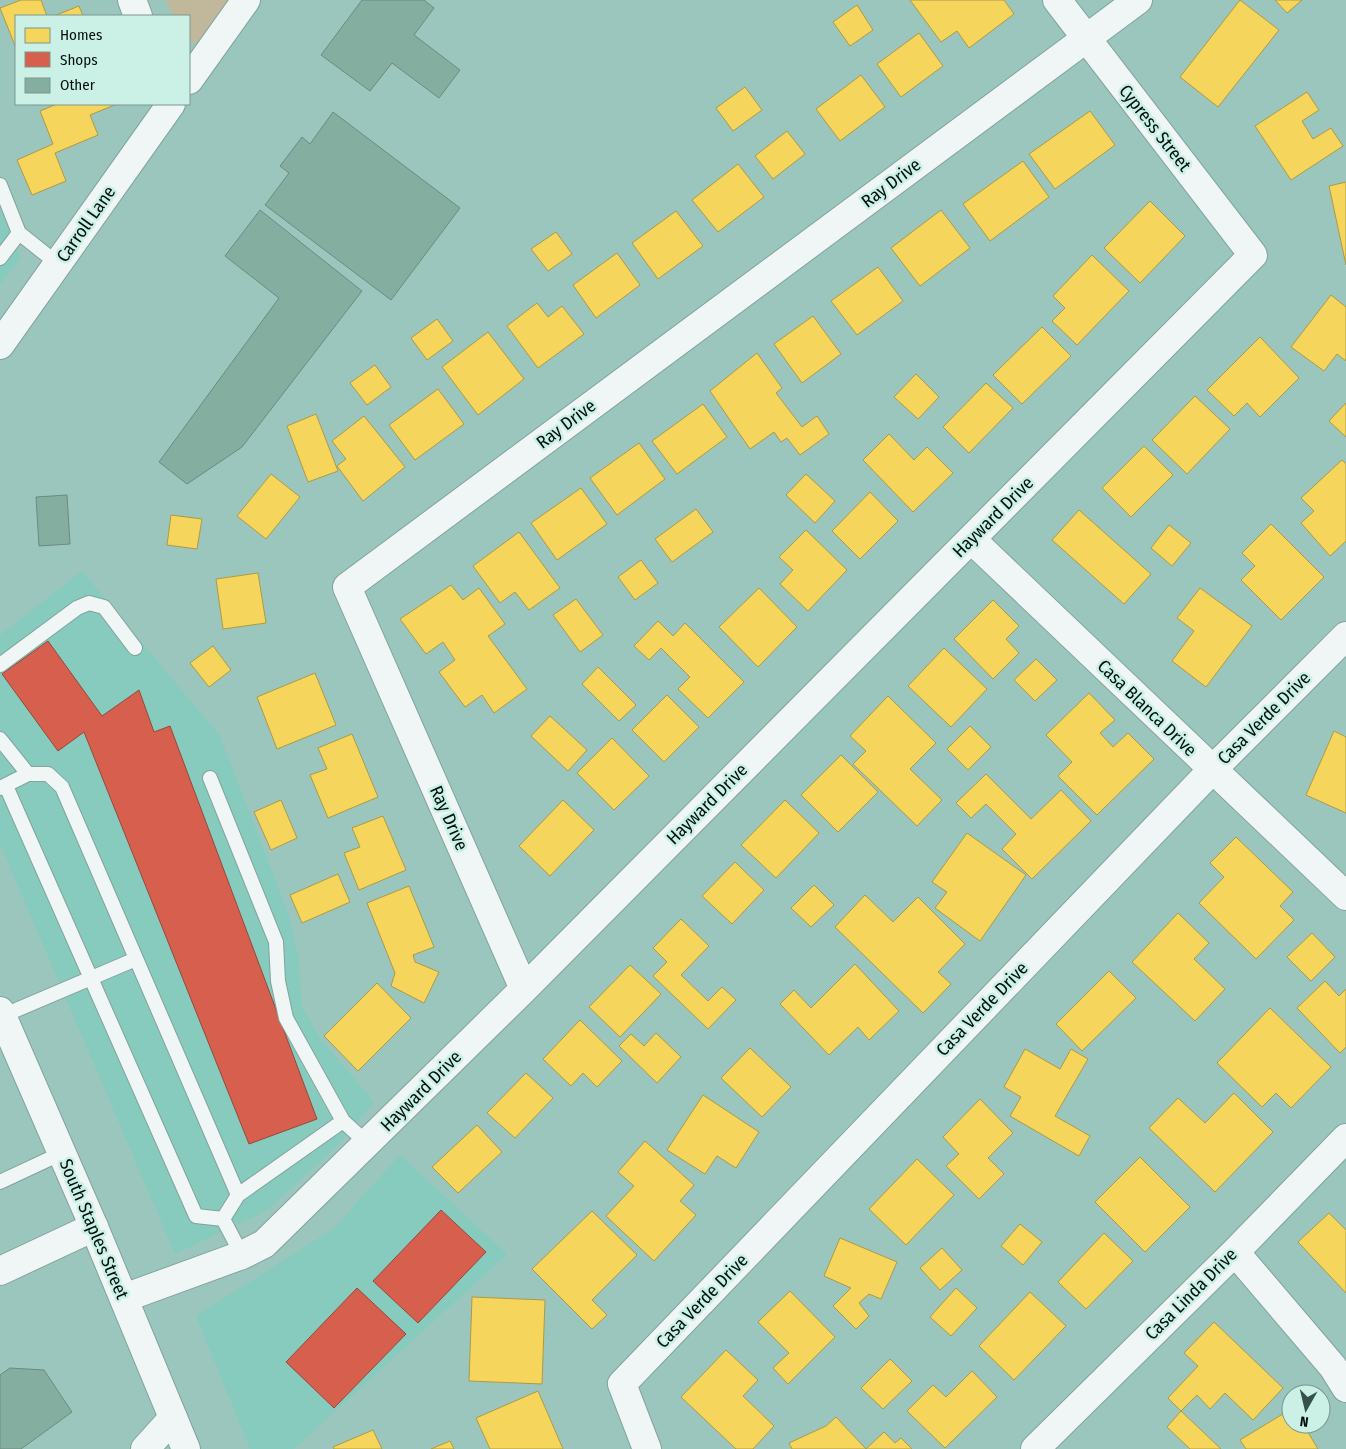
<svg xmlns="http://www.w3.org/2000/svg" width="1346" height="1449" font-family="'Fira Sans Condensed',sans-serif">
<rect width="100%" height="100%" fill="#9bc6be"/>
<path fill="#86cbbd" d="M0 209 21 258 0 284Z
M82 571 220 736 288 913 298 954 302 1007 320 1038 374 1102 336 1147 266 1211 175 1254 0 844V635Z
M400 1155 507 1254 294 1449H250L196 1316 333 1229Z"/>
<path fill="#c1b79b" d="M166 0H232L201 42 189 43V16H173Z"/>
<path fill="#f6d55c" stroke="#ac9a44" d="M21 0H41L47 16H16V48L0 8Z
M910 0H1004L1014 14 969 48 957 31 941 42Z
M1240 0 1279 30 1218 107 1180 77Z
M1275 0H1302L1287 13Z
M857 5 873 30 850 46 833 22Z
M79 6 83 16H54Z
M919 33 943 66 901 97 877 64Z
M861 75 885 107 840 141 816 109Z
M745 87 762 110 733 131 716 108Z
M1307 92 1319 110 1302 121 1313 139 1331 128 1343 146 1291 180 1255 126Z
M57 104H117L90 115 98 135 55 153 66 181 32 195 17 160 53 144 40 111Z
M1090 111 1115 145 1055 189 1029 154Z
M787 131 805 154 773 179 755 156Z
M1023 161 1049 197 990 241 963 204Z
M738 164 764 197 718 232 692 200Z
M1346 182V265L1329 186Z
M1150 201 1185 236 1140 283 1104 248Z
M941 210 970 248 920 286 891 248Z
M676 211 703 246 658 279 632 243Z
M556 232 572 254 548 271 531 249Z
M617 253 640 285 596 318 573 285Z
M1092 255 1129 291 1077 345 1052 321 1065 308 1053 296Z
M878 267 903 301 857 335 831 301Z
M1331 295 1346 307V361L1337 354 1324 371 1291 347Z
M537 303 548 317 562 306 584 334 538 368 507 326Z
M813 316 841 354 802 383 774 344Z
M437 319 453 341 427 360 411 338Z
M1042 327 1071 356 1022 404 993 375Z
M488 332 524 379 478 415 442 367Z
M1260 337 1299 378 1260 417 1247 403 1234 416 1207 390Z
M757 353 782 388 776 393 802 427 817 416 829 434 800 455 787 438 781 442 774 432 750 449 710 391Z
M375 365 391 387 367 405 350 383Z
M916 374 939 397 918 419 894 397Z
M986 383 1013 408 969 453 943 427Z
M438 389 464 424 415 460 389 425Z
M1195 396 1230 429 1187 474 1152 440Z
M1346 403V437L1329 421Z
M703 404 727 437 677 474 652 441Z
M316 414 338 471 308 482 287 426Z
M364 416 405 467 363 501 337 466 346 459 332 441Z
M889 434 914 460 927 447 953 473 913 512 863 460Z
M639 443 665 479 617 515 590 478Z
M1144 446 1173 475 1131 517 1102 488Z
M1342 460 1346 464V541L1330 556 1301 523 1314 511 1301 498Z
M271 474 300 497 266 539 237 516Z
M806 474 835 501 815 523 786 495Z
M581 488 607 524 557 560 531 523Z
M870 492 898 521 860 559 832 531Z
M696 509 713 532 672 562 655 539Z
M1079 510 1151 574 1124 604 1052 540Z
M171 515 202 519 197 549 167 545Z
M1271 524 1324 577 1281 620 1241 580 1255 566 1242 553Z
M1169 525 1191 543 1172 566 1151 548Z
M806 530 847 570 808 611 780 584 793 570 779 557Z
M519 532 560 588 529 610 515 592 500 603 473 566Z
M641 560 658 583 635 600 618 577Z
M258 573 266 623 223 629 216 579Z
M451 585 463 600 479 588 505 624 488 636 527 689 494 713 482 695 465 707 439 672 455 660 443 642 426 654 400 619Z
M759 588 797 627 758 667 719 627Z
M1200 588 1252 626 1206 687 1172 661 1194 631 1177 618Z
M576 599 603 635 580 652 553 615Z
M993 600 1019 626 1006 639 1019 653 993 679 954 639Z
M658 621 673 636 685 623 744 682 708 718 678 689 690 677 661 648 649 660 634 646Z
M213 646 231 670 209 687 190 663Z
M944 648 987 689 951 727 908 686Z
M1036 659 1057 680 1035 701 1014 680Z
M598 667 636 705 619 721 582 684Z
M315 673 336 725 277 749 257 697Z
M1089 693 1115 720 1100 733 1113 747 1128 733 1154 759 1097 815 1058 776 1072 762 1046 735Z
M667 695 699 727 664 762 632 730Z
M888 696 936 743 910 769 942 800 917 826 853 764 866 751 850 736Z
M550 716 587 750 568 771 531 736Z
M970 726 991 747 968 770 947 749Z
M1334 731 1346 737V813L1306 795Z
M352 734 378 797 328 818 310 775 327 769 318 748Z
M612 738 649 776 614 810 577 773Z
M841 755 878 792 838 832 801 795Z
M986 774 1031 819 1061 790 1091 821 1032 879 1002 849 1016 834 986 804 971 818 956 803Z
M281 800 297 838 271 850 254 812Z
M563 800 594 830 550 876 519 846Z
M785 800 819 833 776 878 741 845Z
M383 816 406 870 359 890 344 853 360 847 352 828Z
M967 833 1026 875 980 941 935 908 947 892 932 882Z
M1236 837 1293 892 1280 906 1294 920 1256 959 1199 903 1224 877 1210 863Z
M735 862 764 890 732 924 702 896Z
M338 874 350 902 302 923 290 895Z
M814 885 834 905 811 927 791 908Z
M409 886 434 947 413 955 415 962 439 972 424 1003 391 986 395 973 367 903Z
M865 895 893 922 918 897 965 944 938 972 951 984 923 1013 835 927Z
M1178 913 1209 943 1194 959 1225 989 1195 1021 1132 962Z
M681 919 709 946 681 975 708 1001 722 987 736 1000 708 1029 653 976 667 962 653 948Z
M1312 933 1335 957 1311 981 1287 957Z
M855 964 899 1011 869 1040 858 1027 829 1055 780 1004 794 990 811 1008Z
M630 965 661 994 620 1037 589 1007Z
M1109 971 1136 998 1082 1051 1056 1024Z
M1325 981 1339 996 1346 989V1047L1340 1053 1297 1008Z
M377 983 411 1018 358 1071 324 1036Z
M1270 1008 1331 1067 1291 1108 1276 1093 1262 1107 1217 1063Z
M580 1020 622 1061 597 1087 583 1073 571 1086 543 1059Z
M656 1033 681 1057 657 1083 619 1046 631 1034 644 1046Z
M750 1048 791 1087 762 1117 721 1078Z
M1025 1049 1060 1069 1071 1049 1088 1059 1055 1116 1090 1136 1079 1156 1010 1116 1021 1097 1004 1087Z
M526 1073 553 1098 515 1138 487 1113Z
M1234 1093 1273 1132 1215 1192 1149 1128 1178 1098 1205 1123Z
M703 1095 759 1132 736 1168 717 1156 705 1174 667 1150Z
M980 1099 1013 1133 988 1158 1004 1174 979 1199 946 1166 959 1154 943 1137Z
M477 1125 502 1152 458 1193 432 1167Z
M645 1141 694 1185 680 1201 696 1215 654 1261 606 1216 634 1186 618 1172Z
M1140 1157 1190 1207 1145 1252 1095 1202Z
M917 1159 954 1195 906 1245 869 1209Z
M592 1211 637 1255 592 1300 607 1315 592 1329 532 1269Z
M1329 1213 1346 1230V1293L1298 1242Z
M1020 1224 1042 1242 1023 1265 1001 1246Z
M1104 1233 1133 1261 1086 1309 1058 1282Z
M840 1238 897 1262 881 1299 869 1294 859 1303 869 1316 856 1329 833 1306 851 1288 824 1276Z
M942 1248 962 1270 940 1290 920 1268Z
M956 1288 977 1308 951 1336 930 1317Z
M790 1291 835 1337 788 1384 773 1368 789 1353 758 1322Z
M1030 1292 1066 1326 1014 1380 979 1346Z
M472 1297 545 1300 542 1384 469 1381Z
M1214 1322 1283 1388 1253 1420 1225 1393 1210 1409 1197 1395 1181 1411 1168 1398 1198 1366 1184 1353Z
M726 1350 758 1380 743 1396 774 1426 753 1449H736L681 1397Z
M890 1359 912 1381 883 1409 861 1388Z
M972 1371 997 1397 945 1448 907 1411 933 1385 946 1397Z
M538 1391 563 1449H490L476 1418Z
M1291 1409V1424H1303L1318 1449H1246L1240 1440Z
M1181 1411 1221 1449H1190L1167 1427Z
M836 1417 866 1449H792L789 1443 826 1426Z
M373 1430 382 1449H334L333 1447Z
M884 1432 895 1443 901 1438 912 1449H866Z
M450 1441 454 1449H431Z"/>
<path fill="#d6604d" stroke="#96483a" d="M48 641 102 716 139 690 154 732 170 726 317 1119 249 1144 84 732 58 751 2 674Z
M441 1210 486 1252 418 1323 373 1281Z
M357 1288 406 1334 334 1408 286 1362Z"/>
<path fill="#84aea0" stroke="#6b8a80" d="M362 0H424L434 8 414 35 460 70 439 98 392 63 370 91 321 55Z
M333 112 460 208 391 300 265 205 289 173 280 166 302 137 310 144Z
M260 210 362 291 242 447 187 484 159 462 279 298 225 256Z
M67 495 70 544 39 546 36 497Z
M10 1368 44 1370 72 1412 21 1449H0V1375Z"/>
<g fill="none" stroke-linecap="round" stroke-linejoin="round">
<defs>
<path id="lane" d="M0 185 19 233 58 264
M0 258 19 233
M0 665 77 608 89 603 104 607 135 648
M0 739 28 774
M210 778 276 942 278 981 286 1018 343 1121
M6 786 196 1216 223 1219
M0 788 28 774H48L62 787 238 1195 223 1219 242 1255
M2 1016 136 959
M0 1182 62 1153
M238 1195 343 1121 367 1143"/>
<path id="street" d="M132 0 138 16
M971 539 1346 896
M524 989 347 587 1138 0
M1235 1252 1333 1367 1346 1388
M0 1271 94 1227
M124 1298 242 1255 264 1244 524 989 1253 255 1057 0
M145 1449 173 1418
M647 1449 622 1384 1212 770 1346 636
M1035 1449 1235 1252 1346 1138"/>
<path id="secondary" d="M189 80 246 0
M0 345 171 104"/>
<path id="primary" d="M0 1011 94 1227 186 1449"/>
</defs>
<use href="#lane" stroke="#80a39c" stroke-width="16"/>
<use href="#street" stroke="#80a39c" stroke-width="30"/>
<use href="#secondary" stroke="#80a39c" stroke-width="30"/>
<use href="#primary" stroke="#80a39c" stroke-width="30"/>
<use href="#lane" stroke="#f0f6f5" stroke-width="14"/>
<use href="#street" stroke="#f0f6f5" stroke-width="28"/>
<use href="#secondary" stroke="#f0f6f5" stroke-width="28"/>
<use href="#primary" stroke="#f0f6f5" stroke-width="28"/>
</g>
<g text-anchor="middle" stroke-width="5" stroke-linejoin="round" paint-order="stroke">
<g font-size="18" fill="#00110d" stroke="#cbf1e7">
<text transform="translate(1155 128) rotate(52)" y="6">Cypress Street</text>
<text transform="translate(891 183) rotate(-37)" y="6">Ray Drive</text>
<text transform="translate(86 224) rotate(-55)" y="6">Carroll Lane</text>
<text transform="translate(566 424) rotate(-37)" y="6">Ray Drive</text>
<text transform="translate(993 517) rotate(-45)" y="6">Hayward Drive</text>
<text transform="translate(1147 708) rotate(44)" y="6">Casa Blanca Drive</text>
<text transform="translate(1264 718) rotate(-45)" y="6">Casa Verde Drive</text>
<text transform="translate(707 804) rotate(-45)" y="6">Hayward Drive</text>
<text transform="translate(449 818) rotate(66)" y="6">Ray Drive</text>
<text transform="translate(982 1009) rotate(-46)" y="6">Casa Verde Drive</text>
<text transform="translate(421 1091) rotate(-45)" y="6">Hayward Drive</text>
<text transform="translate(94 1229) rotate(67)" y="6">South Staples Street</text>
<text transform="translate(1191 1294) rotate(-45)" y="6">Casa Linda Drive</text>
<text transform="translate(702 1301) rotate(-46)" y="6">Casa Verde Drive</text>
</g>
</g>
<rect x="15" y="15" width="175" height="90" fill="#cbf1e7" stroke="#7a9790"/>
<rect x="25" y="28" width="25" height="15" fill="#f6d55c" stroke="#7a9790"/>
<text x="60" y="40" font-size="15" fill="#00110d">Homes</text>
<rect x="25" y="52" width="25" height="15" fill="#d6604d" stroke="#7a9790"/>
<text x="60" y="65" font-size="15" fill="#00110d">Shops</text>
<rect x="25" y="78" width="25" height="15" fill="#84aea0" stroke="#7a9790"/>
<text x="60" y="90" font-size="15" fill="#00110d">Other</text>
<g transform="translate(1306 1409) rotate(188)"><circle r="24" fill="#cbf1e7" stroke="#7a9790"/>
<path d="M0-4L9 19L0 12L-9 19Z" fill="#36504b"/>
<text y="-8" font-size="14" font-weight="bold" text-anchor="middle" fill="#00110d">N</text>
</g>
</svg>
